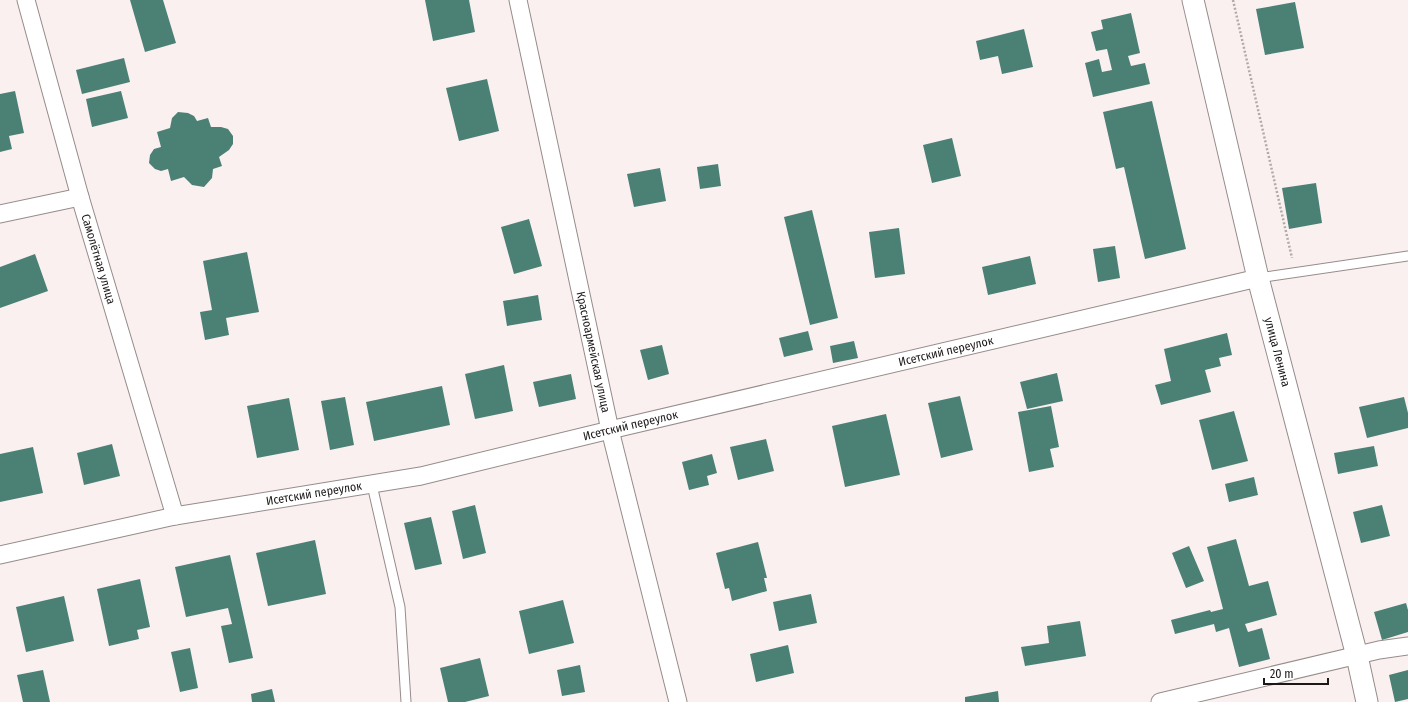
<svg xmlns="http://www.w3.org/2000/svg" width="1408" height="702" font-family="'Fira Sans Condensed',sans-serif">
<rect width="100%" height="100%" fill="#faf0f0"/>
<path fill="#4b8075" d="M130 0H163L176 43 145 52Z
M425 0H469L475 32 433 41Z
M1295 2 1304 48 1265 55 1256 9Z
M1131 13 1140 53 1128 56 1131 66 1145 63 1150 84 1093 97 1085 63 1099 59 1102 72 1112 70 1107 49 1096 51 1091 32 1103 29 1101 20Z
M1024 29 1033 67 1002 74 998 56 980 60 976 41Z
M124 58 130 82 82 94 76 70Z
M487 79 499 131 459 141 446 88Z
M15 91 24 133 9 136 12 149 0 152V94Z
M121 91 128 118 92 127 86 99Z
M1152 101 1186 249 1145 259 1124 167 1116 169 1103 112Z
M178 112 188 113 194 116 197 121 208 118 211 127H221L228 129 233 136V144L229 150 219 157 222 166 213 169 212 178 204 187 192 185 184 177 171 181 168 169 161 171 155 169 149 163 150 155 154 149 161 147 157 132 170 128 172 118Z
M952 138 961 176 932 183 923 145Z
M718 164 721 186 700 189 697 167Z
M660 168 666 201 634 207 627 174Z
M1316 183 1322 223 1289 229 1282 188Z
M812 210 838 318 810 325 784 217Z
M529 219 542 266 514 274 501 227Z
M899 228 905 274 875 278 869 232Z
M1115 246 1120 278 1098 282 1093 249Z
M247 252 259 312 226 318 229 335 205 340 200 312 212 310 203 261Z
M35 254 48 291 0 308V267Z
M1030 256 1036 284 988 295 982 267Z
M538 295 542 320 507 326 503 301Z
M808 331 813 350 784 357 779 338Z
M1227 333 1232 355 1219 358 1221 366 1205 370 1211 392 1161 405 1155 385 1171 381 1164 349Z
M854 341 858 358 833 363 830 346Z
M662 345 669 374 648 380 640 350Z
M504 365 513 411 475 419 465 374Z
M1057 373 1063 401 1027 409 1020 382Z
M571 374 576 399 539 407 533 382Z
M442 386 450 425 374 441 366 402Z
M960 396 973 450 941 458 928 403Z
M345 397 354 445 330 450 321 401Z
M1404 397 1408 413V428L1367 438 1359 407Z
M289 398 299 450 257 458 247 406Z
M1051 406 1059 447 1050 449 1054 467 1029 472 1018 412Z
M1234 411 1248 461 1212 470 1199 420Z
M886 414 900 475 845 487 832 426Z
M766 439 774 471 738 480 730 447Z
M112 444 120 476 84 485 77 453Z
M1374 446 1378 466 1338 474 1334 453Z
M33 447 43 493 0 502V454Z
M712 454 717 473 707 476 709 485 689 490 682 462Z
M1254 477 1258 495 1229 502 1225 484Z
M475 505 486 553 463 559 452 511Z
M1382 505 1390 536 1361 543 1353 512Z
M431 517 442 564 415 570 404 523Z
M1236 539 1249 586 1268 581 1277 615 1245 624 1248 632 1262 628 1270 659 1239 667 1229 628 1216 632 1214 624 1175 634 1171 620 1210 610 1211 612 1223 609 1207 547Z
M315 540 326 594 268 606 256 553Z
M758 542 767 578H764L767 591 732 601 729 588 725 589 716 553Z
M1189 546 1204 581 1186 588 1172 553Z
M230 555 253 658 229 663 221 626 232 624 228 608 186 617 175 567Z
M140 579 150 627 137 630 139 639 109 646 97 589Z
M811 594 817 623 779 631 773 602Z
M64 596 74 641 26 652 16 607Z
M563 600 574 643 529 654 519 611Z
M1406 603 1408 610V632L1382 640 1374 612Z
M1080 621 1086 656 1025 666 1021 647 1049 643 1047 626Z
M788 645 794 673 756 682 750 654Z
M190 648 198 688 180 692 171 652Z
M480 658 489 696 465 702H448L440 668Z
M580 665 585 692 562 696 557 670Z
M43 670 50 702H23L17 675Z
M1408 670V699L1395 702 1389 675Z
M272 689 275 702H252L251 694Z
M998 691 999 702H965V697Z"/>
<g fill="none" stroke-linecap="round" stroke-linejoin="round">
<defs>
<path id="service" d="M1258 278 1408 256
M372 485 400 607 406 702"/>
<g id="minor">
<path id="s1" d="M26 0 80 197 175 516"/>
<path id="s2" d="M518 0 610 430 678 702"/>
<path d="M0 214 80 197"/>
<path id="s3" d="M0 555 175 516 421 476 610 430 1258 278"/>
<path d="M1160 702 1379 650 1408 646"/>
</g>
<g id="tertiary">
<path id="s4" d="M1193 0 1258 278 1357 656 1367 702"/>
</g>
</defs>
<use href="#service" stroke="#958c8b" stroke-width="11"/>
<use href="#minor" stroke="#958c8b" stroke-width="19"/>
<use href="#tertiary" stroke="#958c8b" stroke-width="23"/>
<path stroke="#b2aaaa" stroke-width="2.5" stroke-dasharray="2 2" stroke-linecap="butt" d="M1233 0 1292 258"/>
<use href="#service" stroke="#fff" stroke-width="9"/>
<use href="#minor" stroke="#fff" stroke-width="17"/>
<use href="#tertiary" stroke="#fff" stroke-width="21"/>
</g>
<g text-anchor="middle" stroke-width="4" stroke-linejoin="round" paint-order="stroke">
<g font-size="12" fill="#1c1818" stroke="#fff">
<text dy="4" stroke="none"><textPath href="#s1" startOffset="269">Самолётная улица</textPath></text>
<text dy="4" stroke="none"><textPath href="#s3" startOffset="968">Исетский переулок</textPath></text>
<text dy="4" stroke="none"><textPath href="#s2" startOffset="360">Красноармейская улица</textPath></text>
<text dy="4" stroke="none"><textPath href="#s4" startOffset="362">улица Ленина</textPath></text>
<text dy="4" stroke="none"><textPath href="#s3" startOffset="644">Исетский переулок</textPath></text>
<text dy="4" stroke="none"><textPath href="#s3" startOffset="320">Исетский переулок</textPath></text>
</g>
</g>
<path d="M1264 678v6h64v-6" fill="none" stroke="#1c1818" stroke-width="2"/>
<text x="1270" y="678" font-size="12" fill="#1c1818" stroke="#ffffff" stroke-width="3" paint-order="stroke">20 m</text>
</svg>
